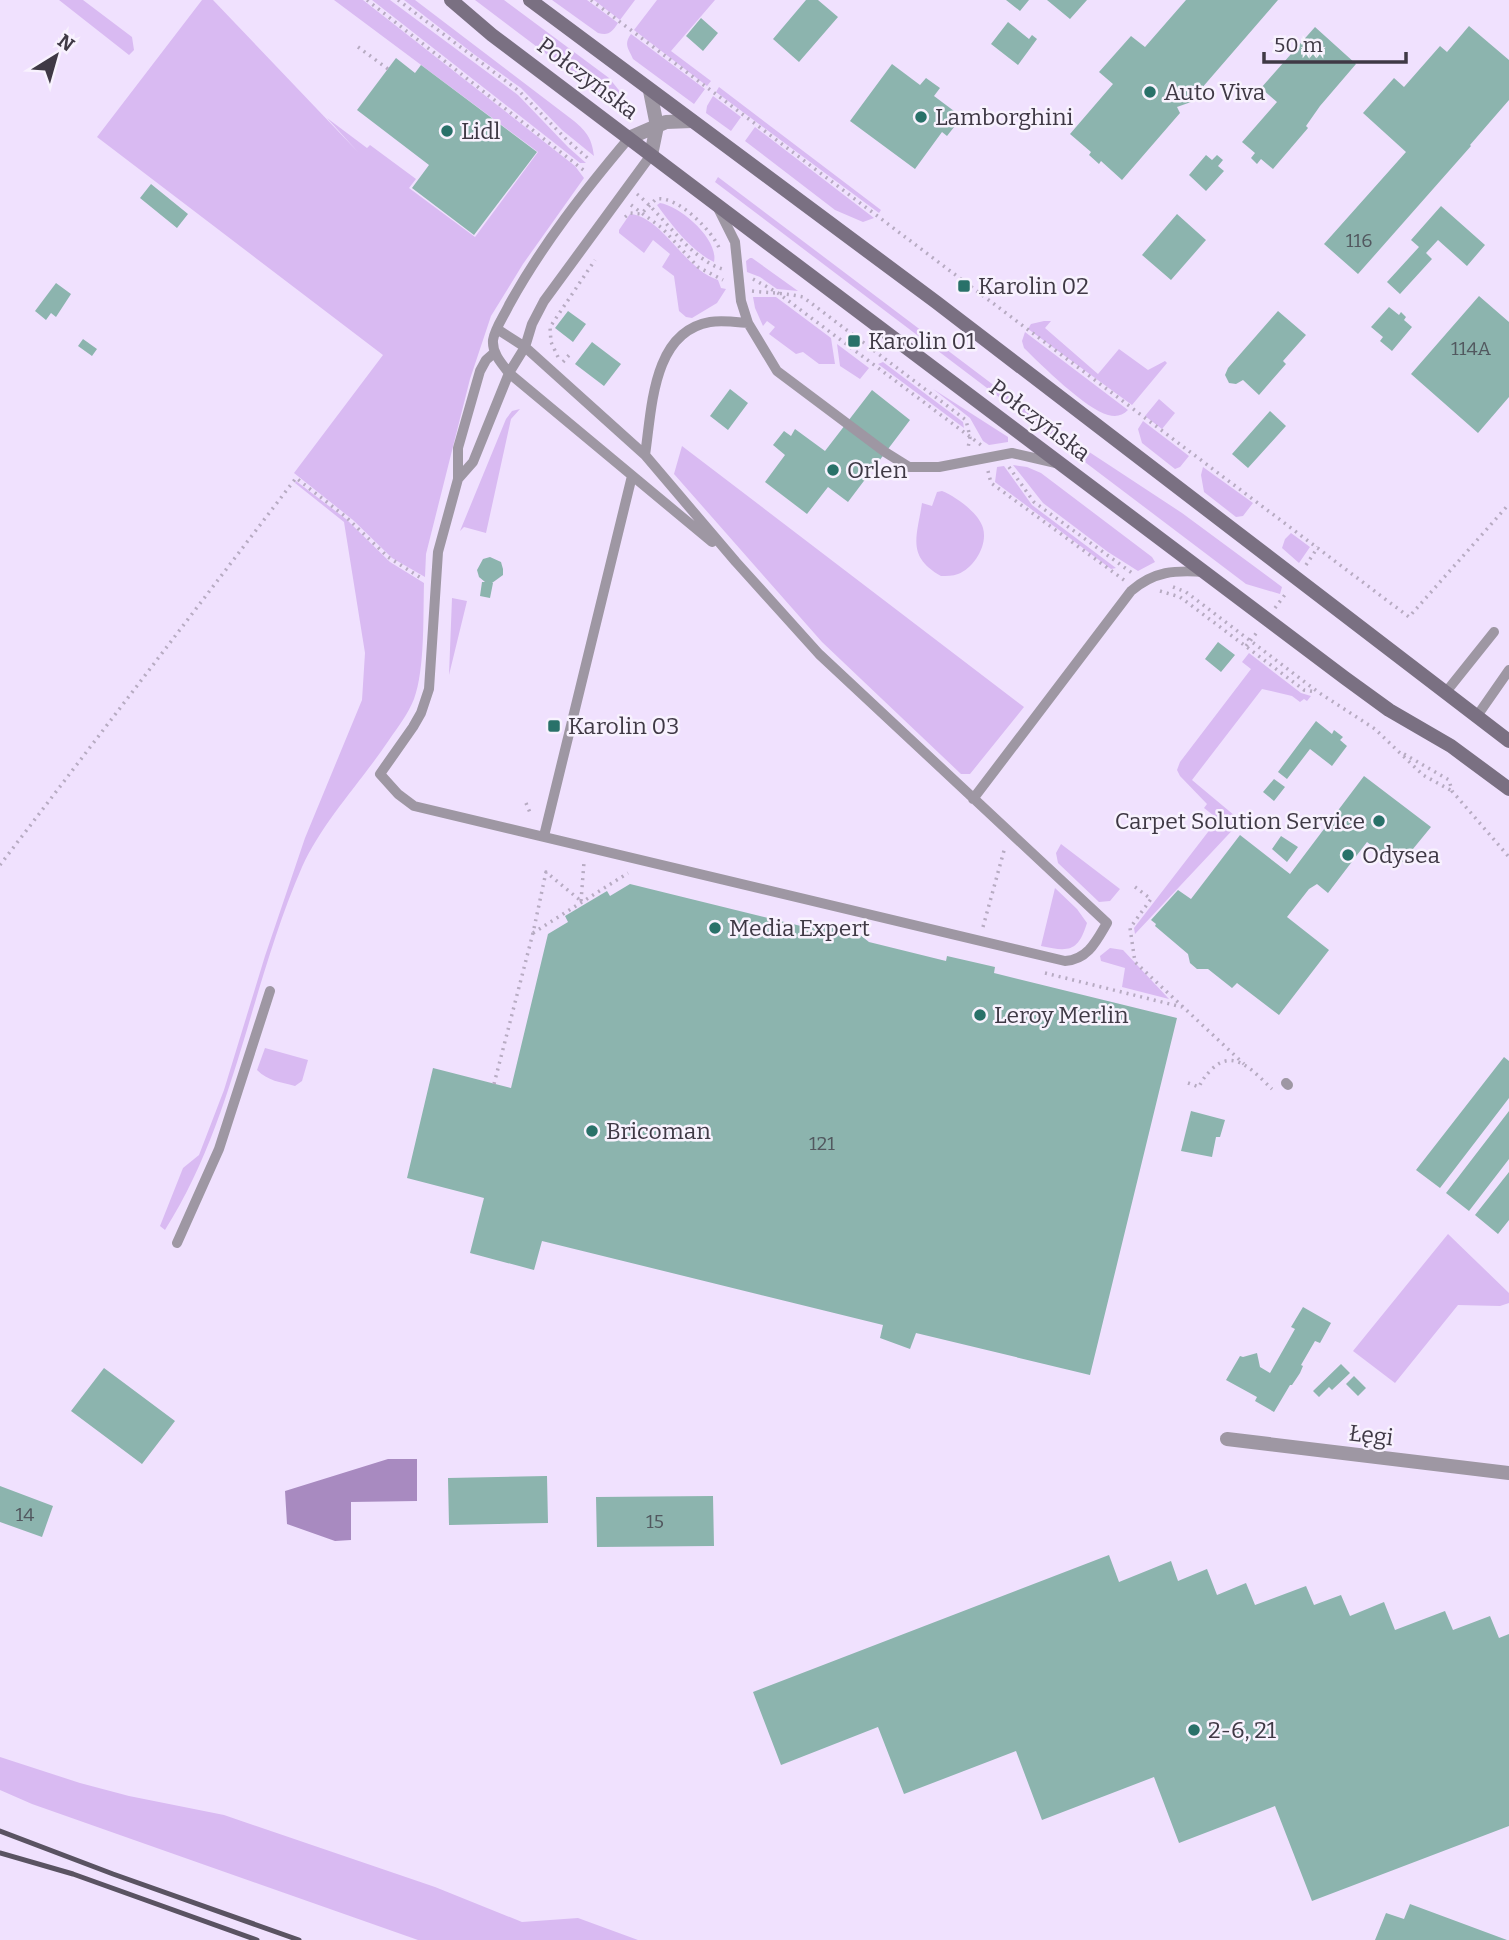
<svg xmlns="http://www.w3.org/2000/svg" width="1509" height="1940" font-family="Bitter,serif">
<rect width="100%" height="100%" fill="#f0e1fe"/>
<path fill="#d9baf2" d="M59 0H83L132 37 134 50 129 55Z
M202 0H213L358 152 327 118 367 148 370 145 416 179 409 188 475 237 538 152 334 0H363L575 166 584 178 523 264 491 316 470 379 426 554 425 577 392 558 353 520 294 473 383 355 97 137Z
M372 0H390L518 95 568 147 586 163H580Z
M404 0H415L574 121C587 132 592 139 594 156L562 130 521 88 475 55Z
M475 0H504L609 78 622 94 631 112 626 114Z
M552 0H587L618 23C612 32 609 36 598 33Z
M594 0H635L620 20Z
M657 0H715L671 51 711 81 707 86 634 30Z
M631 34 705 89 694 104 633 59C629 49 623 45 631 34Z
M719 87 881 210 879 213 716 92Z
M713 96 741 117 731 131 706 113 707 106Z
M755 127 874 218 863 222 835 210 745 141Z
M718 177 1036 417 1182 513 1282 587 1280 594 1246 584 715 182Z
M660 203C680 206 719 239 714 262 691 251 671 224 657 205Z
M630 214C663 217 684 269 718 280L721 288 726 289 717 303 692 318 686 317 679 311 674 276 662 267 670 254 653 240 644 253 619 233V230Z
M750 258H752L798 291 777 289 760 277 747 272 746 261Z
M753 297H776L831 338 835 364H819L803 352 796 354 769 334 775 327 767 321 763 326 755 308Z
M1044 321H1051L1045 328 1098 374 1119 349 1148 370 1165 361 1167 363 1132 405 1028 329 1031 324Z
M1025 332 1128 410C1122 416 1116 417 1108 415 1087 410 1040 364 1024 348L1022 341Z
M837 344 869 368 860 379 840 366Z
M883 362 963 422 964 428 878 364Z
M933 389 1008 437V442L989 445 983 441 970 418Z
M1159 399 1175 413 1162 429 1145 416Z
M520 409 511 419 486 533 464 527 460 531 506 419 512 411Z
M1143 421 1189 456 1180 467 1175 469 1142 443 1138 429Z
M682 446 1024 707 970 774H961L822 642 674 474Z
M1013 465 1027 467 1041 473 1152 557 1155 562 1138 571 1108 552 1043 503Z
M1004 466 1032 505 1116 568 1111 569 995 482 997 467Z
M1203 467 1253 503 1243 516 1236 517 1204 492 1201 475Z
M296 481 346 519 390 562 424 583C423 616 425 669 414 699 408 714 398 727 389 740 361 782 323 821 302 867 250 986 235 1120 165 1230L160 1226 183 1168 199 1155 224 1090 265 956 305 838 362 700 365 653 344 522 295 483Z
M942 491C955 496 979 513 983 528 988 545 974 568 958 574 953 576 946 576 941 576 906 556 917 537 922 503L932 506 937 492Z
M1291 533 1310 547 1299 563 1282 548 1285 539Z
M452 598 467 601 449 675Z
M1249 653 1301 693 1311 696 1307 701 1304 699 1300 702 1292 696 1262 689 1192 780 1241 821 1135 934 1134 928 1218 819 1204 808 1207 804 1180 776 1177 770 1180 762 1251 669 1242 662Z
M1061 844 1120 889 1110 901 1099 902 1058 863 1056 853Z
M1055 888 1077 909 1087 923C1078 952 1069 952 1041 946Z
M1110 948 1123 950 1169 999 1122 987 1125 968 1101 961 1100 956Z
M265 1048 308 1060 302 1081 295 1086C280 1082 268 1081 257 1070Z
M1448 1234 1509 1293V1303L1500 1306 1458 1305 1395 1383 1353 1351Z
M0 1757 80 1783 129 1796 224 1815 435 1887 522 1922 578 1918 638 1940H418L32 1804 0 1790Z"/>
<path fill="#a88ac0" d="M388 1459H417V1501L351 1502V1540L335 1541 287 1524 285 1491Z"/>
<path fill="#8cb4ae" d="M806 0H818L838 17 799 62 773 39Z
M1006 0H1029L1020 11Z
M1047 0H1087L1070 19Z
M1186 0H1278L1201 89 1188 94 1191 102 1177 107 1180 113 1122 180 1101 161 1099 164 1089 155 1091 152 1070 134 1113 84 1099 72 1131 36 1145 47Z
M701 18 718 33 703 51 686 36Z
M1008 22 1029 39 1032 35 1037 39 1018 65 991 44Z
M1469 26 1509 60V100L1470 145 1471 146 1358 274 1324 244 1406 152 1363 113 1394 78 1404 87 1440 46 1447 52Z
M1315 27 1356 64 1320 106 1306 126 1308 128 1273 169 1261 159 1257 164 1251 158 1255 153 1242 142 1277 102 1261 88Z
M396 58 415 73 421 65 537 152 474 235 412 188 429 165 357 110Z
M892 64 920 85 926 78 940 88 934 96 962 117 947 136 942 132 915 169 850 121Z
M1206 155 1212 160 1217 155 1223 160 1218 166 1224 171 1206 191 1189 175Z
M151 184 188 214 177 228 140 198Z
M1441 206 1485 245 1467 266 1438 240 1426 253 1432 259 1400 294 1387 282 1419 247 1411 240Z
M1177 214 1206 240 1171 280 1142 255Z
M56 283 71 294 56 317 51 313 46 320 35 311Z
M1479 296 1509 322V397L1478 433 1411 374Z
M1389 307 1399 315 1401 312 1406 317 1404 320 1412 327 1392 351 1380 341 1383 337 1371 327Z
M568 311 586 324 573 342 555 328Z
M1278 311 1306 335 1283 361 1286 364 1259 395 1243 380 1236 384 1229 383 1225 375 1228 368Z
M83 339 97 349 92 356 78 346Z
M592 342 621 364 604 386 575 364Z
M730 389 748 403 728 430 710 416Z
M872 390 910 420 848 502 828 487 807 514 765 482 785 455 773 445 784 431 791 436 795 429 825 451Z
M1270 411 1286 426 1248 468 1232 454Z
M490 557 501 562 503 569V575L492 583H493L490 598 480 596 482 582H485L479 577 477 570 483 559Z
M1218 642 1235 655 1221 672 1205 659Z
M1316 721 1332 734 1334 730 1343 737 1340 740 1347 746 1332 766 1310 749 1287 779 1278 772Z
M1364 776 1431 827 1399 866 1367 842 1328 893 1317 884 1309 889 1287 917 1329 950 1279 1015 1237 983 1232 988 1208 969H1197L1190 963 1188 954 1155 926 1156 924 1151 920 1178 890 1191 899 1240 835 1290 874Z
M1274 779 1285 787 1274 801 1263 792Z
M1281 836 1298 847 1287 862 1272 849Z
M630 884 805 927 821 923 838 924 855 931 869 942 946 961 947 956 995 967 994 973 1177 1018 1090 1375 916 1333 910 1349 880 1338 883 1325 542 1241 534 1270 470 1253 484 1198 407 1178 433 1068 511 1088 548 934 568 922 565 916 607 891 610 896Z
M1504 1057 1509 1061V1098L1440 1188 1416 1170Z
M1191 1111 1225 1120 1220 1137H1216L1212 1157 1181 1151Z
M1509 1111V1159L1469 1211 1446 1193Z
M1509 1172V1220L1498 1234 1475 1215Z
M1303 1307 1331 1323 1320 1343 1315 1341 1301 1365 1303 1366 1300 1373 1292 1385H1290L1274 1412 1255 1401 1257 1397 1226 1380 1240 1356 1243 1357 1257 1353 1260 1367 1270 1373 1295 1329 1291 1327Z
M1341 1364 1350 1373 1332 1390 1329 1387 1319 1397 1313 1391Z
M104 1368 175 1421 142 1464 71 1411Z
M1354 1376 1366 1388 1358 1396 1346 1384Z
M547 1476 548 1523 449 1525 448 1478Z
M0 1486 53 1506 42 1537 0 1522Z
M713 1496 714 1546 597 1547 596 1497Z
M1109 1555 1119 1582 1171 1561 1178 1581 1207 1569 1217 1595 1246 1583 1255 1605 1306 1586 1314 1605 1341 1595 1350 1616 1384 1602 1395 1630 1445 1611 1453 1630 1490 1616 1499 1638 1509 1634V1826L1312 1901 1275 1806 1179 1843 1154 1777 1042 1820 1016 1751 904 1794 878 1727 781 1765 753 1692Z
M1410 1904 1507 1940H1375L1386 1913 1404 1919Z"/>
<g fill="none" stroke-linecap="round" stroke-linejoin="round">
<path stroke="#b7abc2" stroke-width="3.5" stroke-dasharray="2 5" stroke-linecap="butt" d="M367 0 586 172
M398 0 519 91 567 140 591 161
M591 0 1409 617 1509 504
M358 47 388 69
M637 194C665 217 689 258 722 269
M631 205 662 228 698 267 723 280
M625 217 630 213 641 214 656 199C677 195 713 231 720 250
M753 279 778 293 981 445
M752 291C770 293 786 293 803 297L966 420 970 437 968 448
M558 357 551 342 550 327 595 260
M563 362 570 354
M1009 467 1034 502 1132 573
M988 471 991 483 1124 580
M1306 565 1318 547
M1173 587 1186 592 1318 692 1375 729 1423 775 1452 791
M1160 591 1180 597 1304 690 1316 692
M1275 608 1287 592
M1246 646 1258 631
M1404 754 1449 780 1452 791 1509 857
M526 803 531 815
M0 865 296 478 346 517 388 557 421 578
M1135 887 1151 899 1130 928 1135 962 1244 1064
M581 901 584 862
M983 927 1005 847
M533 933 628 873
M1045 973 1182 1007
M1188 1083 1199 1087C1202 1080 1206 1075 1212 1069 1234 1047 1255 1073 1272 1089
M494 1084 533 933 546 872 581 901"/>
<path stroke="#9e97a3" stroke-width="10" d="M629 138C585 190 542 245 509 305 504 316 495 328 493 340 492 353 501 363 509 373L712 542
M717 206 735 242 741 301 748 323 777 371 885 452 909 467H939L1012 453 1056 463
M494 353 486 360 480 371 458 448V479L438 552 429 689 421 713 413 727 380 774 398 794 414 806 1065 961C1088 960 1097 940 1107 923L819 654 736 562 645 455 525 347 497 329
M645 455C652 409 652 332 710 322 722 320 736 322 748 323
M458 479 473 462 509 373 525 347 532 324 544 301 651 155
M1446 692 1494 632
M1477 716 1509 670
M973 799 1131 591C1154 571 1175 570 1204 572
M544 836 632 476
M1286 1083 1288 1085
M177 1243 219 1149 270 991"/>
<path stroke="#9e97a3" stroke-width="14" d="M650 91 657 126 651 155
M629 138 666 122 692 121
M1227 1439 1509 1473"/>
<path stroke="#7a7082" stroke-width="14" d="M451 0 492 35 717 205 1345 678 1389 710 1451 746 1509 789
M530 0 936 302 1509 741"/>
<path stroke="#5a5362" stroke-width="5" d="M0 1831 113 1874 299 1940
M0 1853 73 1874 257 1940"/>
</g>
<g fill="#297169" stroke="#f8f2fe" stroke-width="2.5">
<circle cx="1150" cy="92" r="7"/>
<circle cx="921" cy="117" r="7"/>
<circle cx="447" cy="131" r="7"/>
<rect x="957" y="279" width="14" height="14" rx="3.5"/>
<rect x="847" y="334" width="14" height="14" rx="3.5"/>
<circle cx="833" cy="470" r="7"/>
<rect x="547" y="719" width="14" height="14" rx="3.5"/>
<circle cx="1379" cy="821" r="7"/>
<circle cx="1348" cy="855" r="7"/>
<circle cx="715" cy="928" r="7"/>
<circle cx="980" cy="1015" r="7"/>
<circle cx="592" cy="1131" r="7"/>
<circle cx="1194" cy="1730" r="7"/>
</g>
<g text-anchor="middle" stroke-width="5" stroke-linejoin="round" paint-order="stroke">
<g font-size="19" fill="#52585f">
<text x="1359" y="247">116</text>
<text x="1471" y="355">114A</text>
<text x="822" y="1150">121</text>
<text x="25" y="1521">14</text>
<text x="655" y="1528">15</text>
</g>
<g font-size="23" fill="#3f3945" stroke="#f8f2fe">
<text transform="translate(588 78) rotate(37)" y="8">Połczyńska</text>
<text transform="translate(1040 420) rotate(37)" y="8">Połczyńska</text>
<text transform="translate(1371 1435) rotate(7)" y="8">Łęgi</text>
</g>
<g font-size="23" fill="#3f3945" stroke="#f8f2fe" text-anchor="start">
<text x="1164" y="100">Auto Viva</text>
<text x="935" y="125">Lamborghini</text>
<text x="461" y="139">Lidl</text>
<text x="978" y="294">Karolin 02</text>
<text x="868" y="349">Karolin 01</text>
<text x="847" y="478">Orlen</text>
<text x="568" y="734">Karolin 03</text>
<text x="1365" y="829" text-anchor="end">Carpet Solution Service</text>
<text x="1362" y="863">Odysea</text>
<text x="729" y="936">Media Expert</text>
<text x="994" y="1023">Leroy Merlin</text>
<text x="606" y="1139">Bricoman</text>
<text x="1208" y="1738">2-6, 21</text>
</g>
</g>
<g transform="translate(56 56) rotate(37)" stroke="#f8f2fe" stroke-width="5" paint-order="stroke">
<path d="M0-5L12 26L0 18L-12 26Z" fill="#3f3945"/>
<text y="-10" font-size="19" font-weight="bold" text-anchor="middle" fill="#3f3945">N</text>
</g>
<path d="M1264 52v10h142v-10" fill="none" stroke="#3f3945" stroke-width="3.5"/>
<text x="1274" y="52" font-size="21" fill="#3f3945" stroke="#f8f2fe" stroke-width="5" paint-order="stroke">50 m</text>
</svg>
